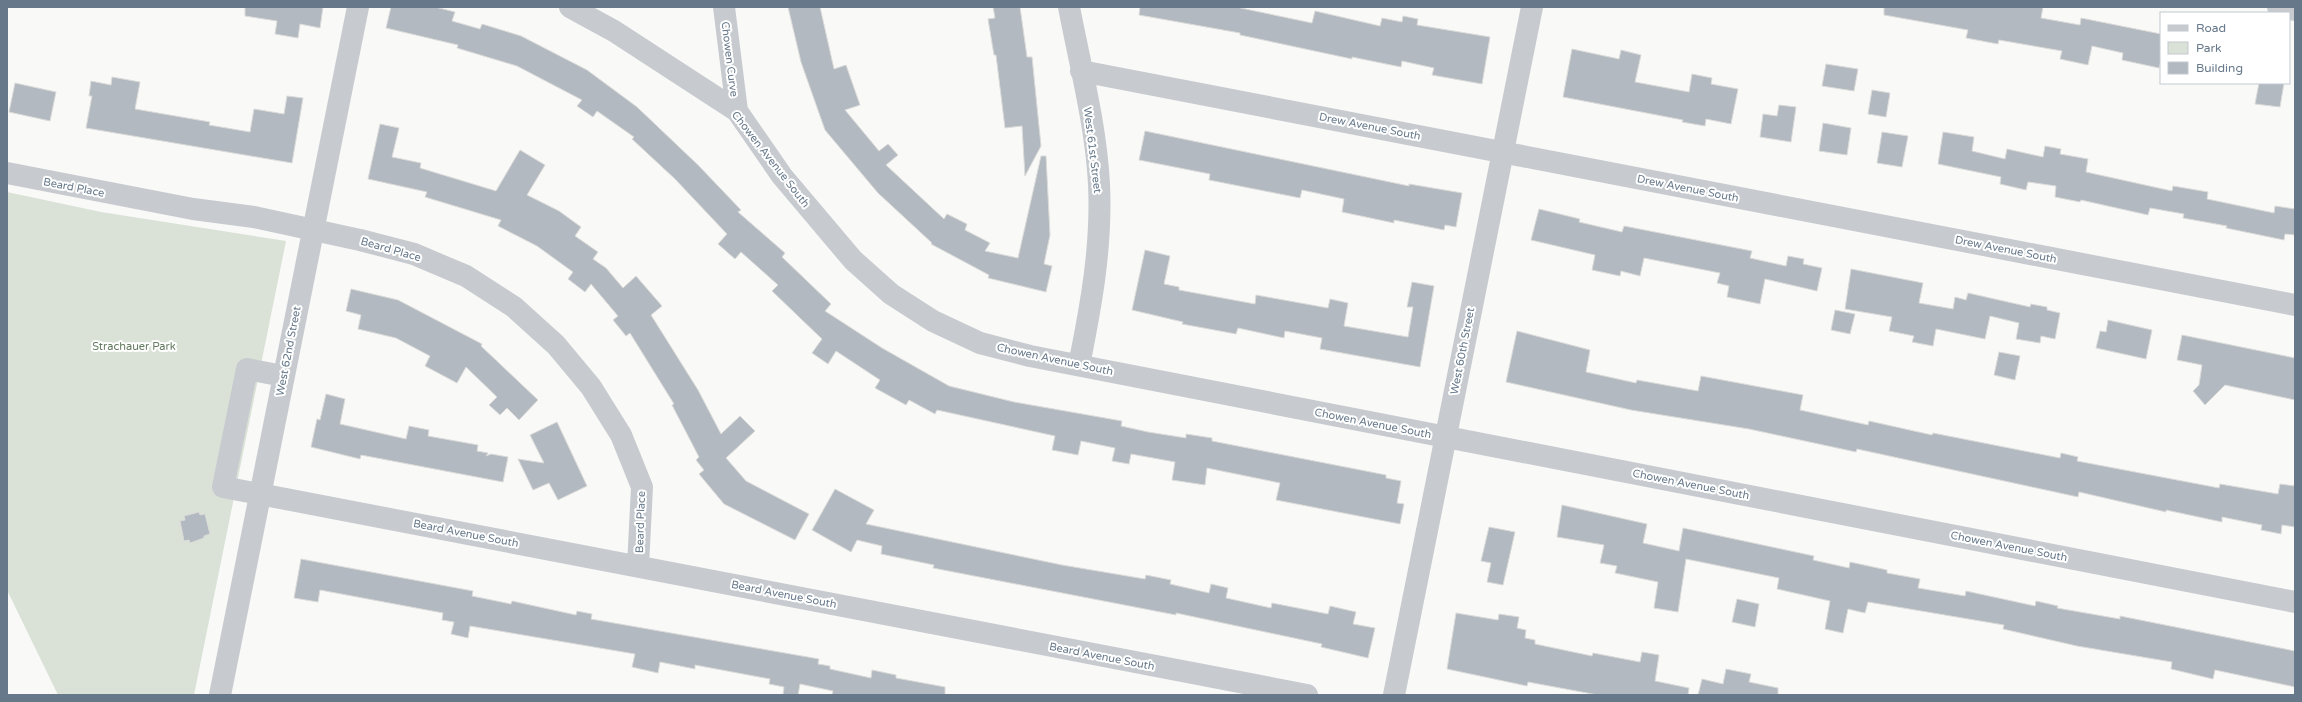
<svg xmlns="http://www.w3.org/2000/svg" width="2302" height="702" font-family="'Varela Round',sans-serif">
<rect width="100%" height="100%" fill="#f9f9f7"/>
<path fill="#dae2d7" d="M7 192 101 212 286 241 194 695H58L7 590Z"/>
<path fill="#b2b9c0" stroke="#dbdbd9" d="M245 7H323L320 28 300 24 298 38 275 34 277 21 245 16Z
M391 7H435L455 12 452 21 480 29 482 24 521 36 587 70 637 107 698 165 741 210 738 212 785 253 782 257 831 304 825 311 882 348 949 386 1014 402 1122 421 1121 426 1148 432 1186 438V434L1212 438V441L1386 475V478L1401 481 1397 503 1404 504 1400 524 1276 500 1280 483 1207 468 1205 485 1172 480 1175 462 1131 454 1129 464 1112 461 1115 448 1081 441 1078 455 1052 450 1055 436 937 410 935 414 909 400 906 405 875 388 880 380 836 351 828 364 812 353 822 339 772 291 778 285 741 252 735 259 718 244 727 234 675 179 632 139 634 137 597 111 593 117 577 106 582 100 517 66 457 48 458 45 386 28Z
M788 7H820L834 69 846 65 860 105 845 110 879 151 888 144 898 155 886 165 944 219 947 214 967 224 965 230 990 243 985 251 1018 258 1041 156H1046L1050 235 1044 264 1052 266 1046 292 988 278 989 275 931 244 932 243 878 193 825 130 801 62Z
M993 7H1020L1027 57H1032L1041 146 1025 176 1022 126 1005 128 996 55H994L988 19 995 18Z
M1140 7H1236L1312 23 1315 11 1380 26 1382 18 1402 22 1403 16 1418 19 1417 25 1490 37 1482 84 1432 75 1434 68 1402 61 1401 67 1352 57V59L1240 35V33L1139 15Z
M1884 7H2043L2041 18 2080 25 2081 18 2161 34V60L2159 68 2122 60 2123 53 2092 46 2088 65 2060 59 2062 51 1999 40 1998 44 1966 38 1968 30 1884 15Z
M1572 49 1619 59 1621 50 1641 55 1635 82 1689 92 1692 74 1712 78 1711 84 1738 89 1731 124 1706 119 1705 126 1682 122 1683 120 1563 97Z
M1826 64 1858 69 1854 91 1822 86Z
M112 77 140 82 135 109 210 122 209 125 250 132 254 109 284 114 287 96 303 98 292 163 86 128 92 96H89L91 81 111 85Z
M15 83 56 92 50 121 9 112Z
M2259 83H2284L2280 107 2255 104Z
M1872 90 1890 93 1886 117 1868 114Z
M1779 105 1796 107 1791 142 1760 137 1763 114 1777 116Z
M1823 123 1851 128 1847 155 1819 151Z
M380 124 399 128 392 157 421 163 420 168 496 191 520 150 545 165 527 195 559 211 581 227 575 236 598 252 593 259 606 268 623 288 636 276 662 306 651 315 698 390 721 434 740 416 755 431 726 458 746 481 809 514 795 540 724 504 699 474 704 470 696 460 699 457 672 405 674 404 630 333 626 336 613 320 618 316 591 284 585 292 568 279 573 272 537 246 498 226 501 220 425 197 427 192 368 179Z
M1145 131 1409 186V184L1462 193 1456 227 1445 225 1444 230 1394 220V223L1342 212 1344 199 1302 190 1300 198 1209 180 1210 174 1139 160Z
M1882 132 1908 136 1902 167 1877 163Z
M1943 132 1974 137 1972 151 2005 159 2007 149 2043 157 2045 146 2061 149 2060 154 2088 159 2086 172 2172 191 2173 186 2208 192 2207 199 2274 213 2275 206 2295 209V235L2285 234 2284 240 2226 228 2227 226 2183 218 2184 214 2150 208 2148 215 2081 200 2080 202 2055 197 2056 186 2028 182 2026 190 2000 184 2001 177 1938 164Z
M1539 209 1580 219 1579 222 1622 232 1624 226 1752 251 1750 258 1786 266 1788 256 1804 259 1803 264 1822 268 1817 291 1765 279 1760 304 1727 297 1729 286 1717 283 1720 273 1644 258 1640 276 1621 271 1620 276 1592 270 1595 255 1531 240Z
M1145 250 1170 256 1164 284 1179 287V290L1255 304 1256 295 1328 308 1330 299 1348 303 1344 326 1408 337 1413 307H1407L1412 282 1434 286 1420 367 1320 349 1322 338 1285 331 1284 338 1238 328 1236 334 1182 324 1183 322 1132 310Z
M1851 269 1923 283 1919 303 1953 309 1955 297 1966 300 1968 293 2030 307 2031 304 2047 307V310L2060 313 2055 339 2041 336 2040 343 2016 339 2019 323 1990 316 1985 339 1936 329 1933 346 1912 342 1914 336 1889 331 1892 317 1845 309Z
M351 289 398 300 482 344 481 346 538 400 519 420 507 408 500 415 489 405 497 397 466 367 457 383 425 366 430 356 396 338 358 329 361 315 346 311Z
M1835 310 1855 314 1850 334 1831 330Z
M2108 320 2152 330 2146 359 2096 348 2100 331 2106 332Z
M1517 331 1590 350 1586 372 1636 383 1637 380 1698 391 1701 376 1803 395 1800 410 1868 425 1869 421 1932 435 1933 433 2060 458 2061 453 2078 457 2077 461 2219 488 2220 484 2278 494 2280 484 2295 486V527L2282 525 2281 534 2261 530 2262 525 2222 517V522L2166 510V512L2079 492 2078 497 1857 449 1856 452 1749 429 1631 410 1506 382Z
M2182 335 2295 358V400L2225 385 2205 405 2193 391 2199 385 2202 365 2177 360Z
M1999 352 2020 356 2015 380 1994 375Z
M326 394 345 399 340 424 406 439 409 426 429 430 428 436 478 445 477 451 488 453 486 456 491 454 508 457 503 482 361 455 360 459 311 447 317 419 320 420Z
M557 422 587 486 558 500 549 483 533 490 518 459 544 463 530 435Z
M835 489 874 510 866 524 1062 565 1145 579 1146 575 1171 580 1170 584 1209 593 1211 584 1228 588 1226 598 1271 608 1272 603 1328 614 1330 606 1356 612 1353 624 1375 628 1368 658 1321 647 1322 644 1176 613V615L933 568 934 565 881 554 882 546 857 540 851 552 812 530Z
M1562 505 1647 524 1643 543 1679 551 1683 528 1814 556 1813 560 1849 568 1850 562 1887 570V573L1920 579 1918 588 1965 596 1966 591 2035 606 2036 601 2058 606 2057 608 2120 619V616L2295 651V687L2215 670 2213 679 2171 669 2172 662 2077 646 2003 629 2004 625 1868 602 1865 613 1848 609 1843 633 1825 629 1830 601 1777 589 1779 578 1686 559 1678 612 1654 608 1658 582 1615 573 1617 566 1600 563 1604 545 1557 537Z
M199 512 200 515 205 514 210 534 204 536V538L190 543 189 540 184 541 180 521 185 520 184 516Z
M1489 527 1515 532 1503 585 1487 582 1491 563 1481 561Z
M301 559 473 591 472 596 511 604 512 601 576 615 577 611 592 614 591 619 819 659 818 664 830 666V669L871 678 872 670 896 675V678L945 687V695H832L833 691 800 684 798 695H783L784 687 769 684 770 679 695 665V669L660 662 658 673 632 667 635 654 470 626 468 638 451 634 454 622 442 620 443 613 320 590 318 602 294 598Z
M1737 599 1759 604 1755 627 1732 622Z
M1456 613 1498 620 1499 614 1519 617 1517 628 1526 630 1525 638 1535 640V644L1592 656 1593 653 1640 662 1642 652 1659 655 1655 681 1689 688 1688 695H1598L1528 682 1527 686 1447 669Z
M1726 669 1751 674 1749 682 1778 688V695H1698L1702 679 1723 684Z"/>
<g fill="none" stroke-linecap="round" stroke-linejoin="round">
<path stroke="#c7cbcf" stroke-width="22" d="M570 7 614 31 737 111 782 176 853 260 891 294 933 321 980 343 1030 356 2295 602
M724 7 737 111
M1069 7C1080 65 1096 125 1099 184 1102 246 1091 306 1079 365
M2278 7 2295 10
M1081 71 2295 305
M7 173 193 209 254 217 360 240 414 254 466 276 514 307 556 345 591 387 621 435 642 487 638 566
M283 376 247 369 223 487 1307 695
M220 695C268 466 311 236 358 7
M1394 695 1532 7"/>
</g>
<g text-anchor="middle" stroke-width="4" stroke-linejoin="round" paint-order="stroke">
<g font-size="11" fill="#66788a" stroke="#fff">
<text transform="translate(730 59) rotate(83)" y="4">Chowen Curve</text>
<text transform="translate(1370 126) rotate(11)" y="4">Drew Avenue South</text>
<text transform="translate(1093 150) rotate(83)" y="4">West 61st Street</text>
<text transform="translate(771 159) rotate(52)" y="4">Chowen Avenue South</text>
<text transform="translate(74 187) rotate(11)" y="4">Beard Place</text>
<text transform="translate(1688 188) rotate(11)" y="4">Drew Avenue South</text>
<text transform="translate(391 249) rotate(16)" y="4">Beard Place</text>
<text transform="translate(2006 249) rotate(11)" y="4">Drew Avenue South</text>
<text transform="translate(288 351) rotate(-79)" y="4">West 62nd Street</text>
<text transform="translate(1462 351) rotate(-79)" y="4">West 60th Street</text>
<text transform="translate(1055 359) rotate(12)" y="4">Chowen Avenue South</text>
<text transform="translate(1373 423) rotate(11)" y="4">Chowen Avenue South</text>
<text transform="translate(1691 484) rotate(11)" y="4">Chowen Avenue South</text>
<text transform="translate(640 522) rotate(-88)" y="4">Beard Place</text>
<text transform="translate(466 533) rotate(11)" y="4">Beard Avenue South</text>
<text transform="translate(2009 546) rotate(11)" y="4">Chowen Avenue South</text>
<text transform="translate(784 594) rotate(11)" y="4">Beard Avenue South</text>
<text transform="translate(1102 656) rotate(11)" y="4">Beard Avenue South</text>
</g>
<g font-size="11" fill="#657b61" stroke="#fff">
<text x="134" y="350">Strachauer Park</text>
</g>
</g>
<rect width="2302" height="702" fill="none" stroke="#66788a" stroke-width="16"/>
<rect x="2160" y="12" width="130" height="72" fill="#ffffff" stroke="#c2c9d0"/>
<rect x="2168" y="25" width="20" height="6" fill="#c7cbcf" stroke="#c2c9d0"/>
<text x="2196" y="32" font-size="12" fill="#66788a">Road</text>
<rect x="2168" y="42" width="20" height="12" fill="#dae2d7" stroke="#c2c9d0"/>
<text x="2196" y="52" font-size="12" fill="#66788a">Park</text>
<rect x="2168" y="62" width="20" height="12" fill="#b2b9c0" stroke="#c2c9d0"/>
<text x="2196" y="72" font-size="12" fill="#66788a">Building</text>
</svg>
